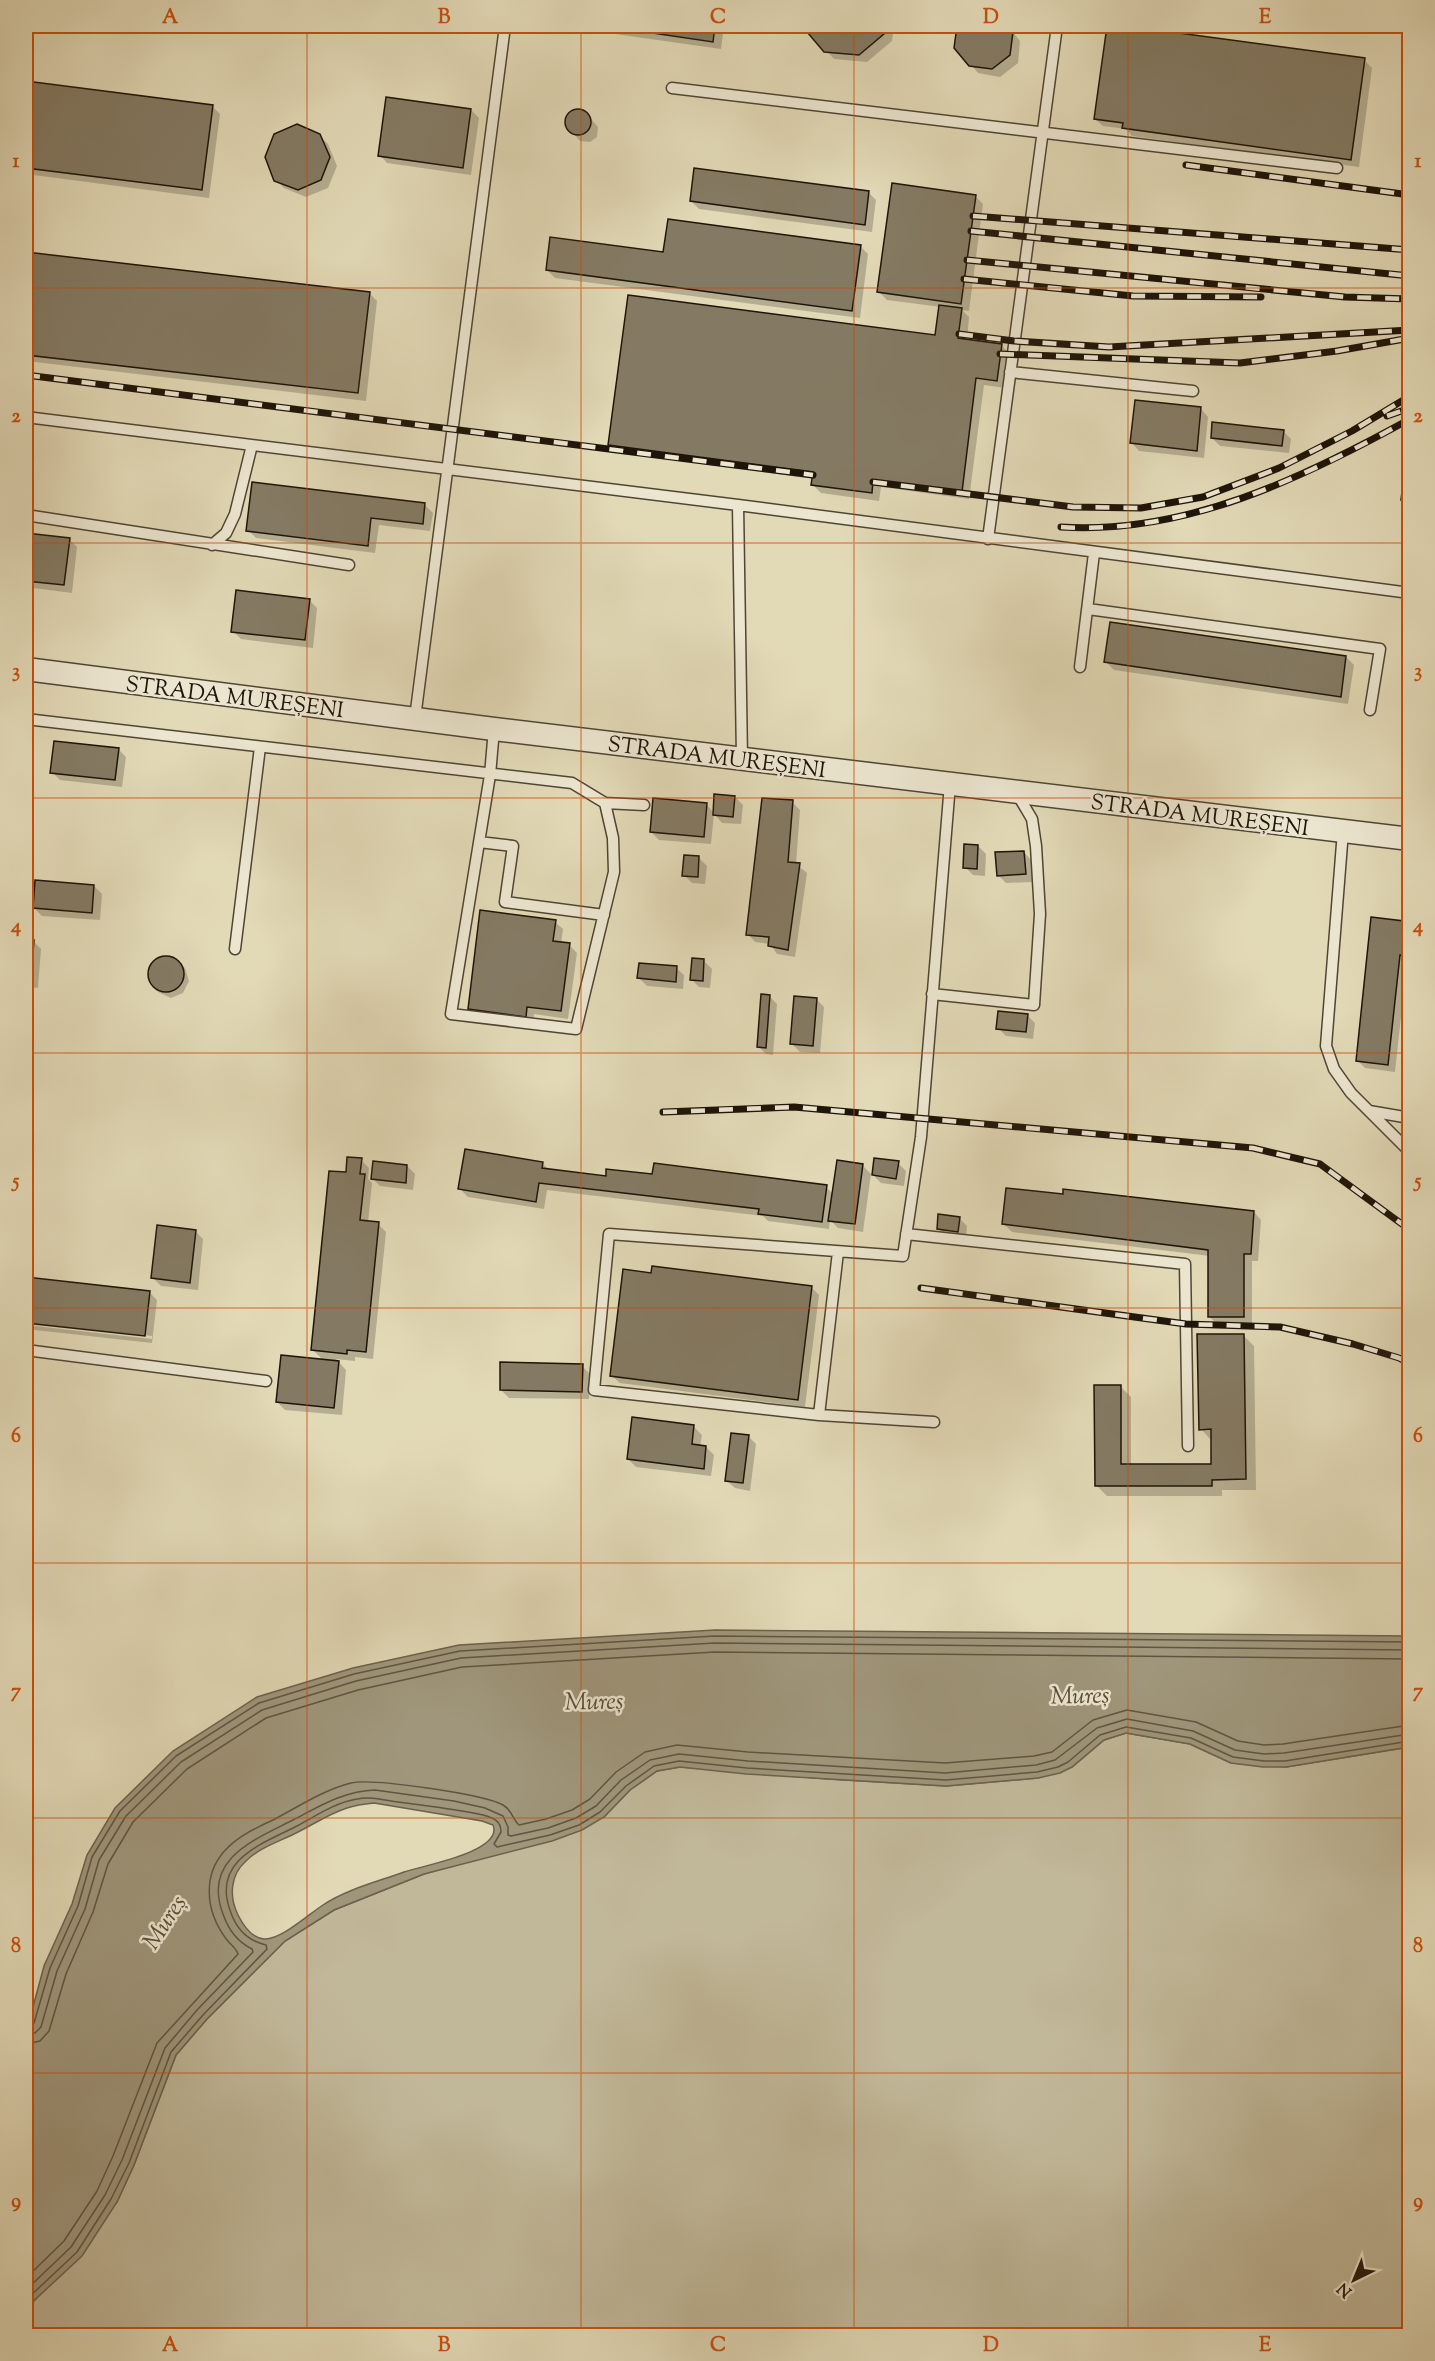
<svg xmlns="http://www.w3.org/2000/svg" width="1435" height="2361" font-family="'Sorts Mill Goudy',serif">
<rect width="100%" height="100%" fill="#e2d9b6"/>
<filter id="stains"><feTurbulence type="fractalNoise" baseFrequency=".00333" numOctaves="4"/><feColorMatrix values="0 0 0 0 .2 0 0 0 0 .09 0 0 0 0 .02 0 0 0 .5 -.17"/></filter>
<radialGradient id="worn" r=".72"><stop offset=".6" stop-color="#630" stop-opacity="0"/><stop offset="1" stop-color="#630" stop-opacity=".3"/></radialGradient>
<path fill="#c1b899" stroke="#706651" stroke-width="1.5" d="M1126 1733 1190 1744 1231 1763 1286 1767 1409 1747V2335L26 2336V2308L35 2300 117 2202 134 2165 176 2055 207 2019 285 1941 334 1910 424 1874 483 1857 604 1817 630 1790 657 1771 680 1767 827 1779 946 1786 1038 1778 1072 1767 1104 1740Z"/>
<path fill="#9f967b" stroke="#6b624d" stroke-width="1.5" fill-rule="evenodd" d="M715 1630 1409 1636V1747L1286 1767H1263L1231 1763 1190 1744 1126 1733 1104 1740 1072 1767 1060 1773 1038 1778 946 1786 746 1774 680 1767 657 1771 630 1790 604 1817 582 1830 552 1841 424 1874 334 1910 285 1941 207 2019 176 2055 134 2165 117 2202 82 2256 26 2308V2033L44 1966 72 1904 87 1855 115 1808 173 1751 257 1697 353 1668 459 1645ZM374 1803 482 1821 493 1825C504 1852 421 1866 404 1872 377 1882 347 1889 323 1905 309 1914 281 1940 264 1939 252 1938 243 1925 238 1915 229 1897 230 1875 246 1861 259 1848 278 1842 294 1834 311 1826 328 1814 347 1808 356 1805 364 1804 374 1803Z"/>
<path fill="#0003" d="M607 26H724L721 49 615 34Z
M804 26H894L892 41 867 62 834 59Z
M959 26H1008L1020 41 1018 63 1000 77 978 73 956 47Z
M1108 26 1364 60 1372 68 1359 167 1132 136 1126 129 1103 126 1095 119Z
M26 82 212 106 220 114 209 198 26 174Z
M471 110 479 118 471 175 387 163 380 155Z
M575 110 584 111 598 127 597 137 590 142 580 141 566 125 567 116Z
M319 135 328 144 337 166 328 188 306 197 284 188 276 180Z
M868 192 876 200 872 232 699 209 691 201Z
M975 196 983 204 969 311 962 310 969 317 967 341 1001 345 1009 353 1005 388 984 385 969 499 881 487 879 501 821 493 813 485 814 479 618 453 610 445 937 337 941 307 887 300 879 292Z
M860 246 868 254 860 318 555 278 547 270 665 254Z
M26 254 369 293 377 301 366 401 26 361Z
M1201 409 1208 417 1204 458 1139 451 1132 443Z
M1283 431 1291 439 1289 453 1220 446 1212 438Z
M425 505 433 513 430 531 379 525 375 553 256 538 248 530Z
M26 534 69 539 77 547 72 593 26 587Z
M309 600 317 608 313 648 241 639 233 631Z
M1346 657 1354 665 1348 704 1114 670 1106 662Z
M118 749 126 757 122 787 60 780 52 772Z
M735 797 743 805 741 824 722 823 714 814 711 844 659 840 651 832 706 804 714 813Z
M792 802 800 810 796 864 807 873 795 957 777 954 770 944 755 942 748 934Z
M978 846 986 854 985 876 973 875 965 867Z
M1024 852 1031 860 1033 882 1006 883 998 875Z
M699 858 707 866 705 884 692 883 684 875Z
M94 886 102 894 100 920 42 916 34 908Z
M555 922 563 929 561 944 569 945 577 953 568 1019 534 1014 533 1024 477 1016 469 1008Z
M1403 922 1410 929V963L1407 962 1395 1072 1365 1068 1357 1060Z
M26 940 33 941 41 949 38 988 26 987Z
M167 957 179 963 185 968 189 981 183 993 171 998 158 992 153 986 148 973 154 961Z
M704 961 712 969 710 988 699 987 691 979Z
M676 968 684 975 683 989 647 986 639 978Z
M769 996 777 1004 773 1055 766 1054 758 1046Z
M816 999 824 1007 820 1053 800 1052 792 1044Z
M1027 1015 1035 1023 1033 1039 1006 1036 998 1028Z
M361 1160 369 1168 368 1179 372 1183 368 1223 378 1224 386 1232 373 1359 355 1357V1361L336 1359 346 1370 342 1415 285 1410 277 1402 324 1361 313 1350 347 1174Z
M542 1163 549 1170 607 1177 826 1187 834 1195 863 1166 871 1174 863 1232 838 1228 830 1220 829 1229 768 1221 763 1216 547 1190 544 1209 468 1197 460 1189Z
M898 1163 906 1171 904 1186 881 1183 873 1175Z
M407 1166 415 1174 413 1190 380 1186 372 1178Z
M1254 1212 1261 1220 1258 1261H1252V1325H1218L1210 1317V1256L1012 1232 1004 1224Z
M959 1218 967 1226 966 1239 946 1236 938 1228Z
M195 1231 203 1239 198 1290 161 1286 153 1278Z
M26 1279 149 1292 157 1300 152 1343 26 1329V1325L152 1339V1336L26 1322Z
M811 1287 819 1295 805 1407 620 1383 612 1376Z
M1243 1335 1254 1346 1256 1490H1222V1496H1107L1096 1485 1120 1386 1131 1397V1466H1213L1211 1440 1201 1429Z
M582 1366 590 1374 589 1399 509 1398 501 1390Z
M694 1427 702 1435 700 1447H706L714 1455 711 1476 636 1467 628 1459Z
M748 1436 756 1444 750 1491 735 1488 727 1481Z"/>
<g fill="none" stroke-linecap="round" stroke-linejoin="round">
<path stroke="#5e5542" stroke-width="1.5" d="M26 2028 31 2027 34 2023 50 1968 78 1906 92 1857 120 1811 176 1756 259 1703 354 1674 460 1651 715 1636 1410 1642
M26 2035 35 2033 41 2027 57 1971 85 1909 99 1860 126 1816 181 1762 262 1710 356 1681 461 1658 715 1643 1410 1650
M26 2044 40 2041 49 2031 66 1974 93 1912 108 1864 133 1822 187 1769 266 1718 358 1690 462 1667 715 1652 1410 1659
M26 2278 64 2241 97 2191 113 2156 157 2043 238 1954C236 1948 231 1945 227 1940 214 1923 207 1902 210 1881 215 1848 246 1832 273 1820 298 1807 323 1790 351 1783 372 1778 483 1794 503 1805 512 1810 513 1820 519 1825L546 1819 572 1810 590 1799 616 1772 645 1752 677 1745 748 1752 945 1763 1034 1756 1052 1752 1093 1720 1127 1710 1196 1722 1238 1741 1264 1745 1283 1744 1410 1725
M26 2290 71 2247 105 2195 122 2160 165 2048 197 2010 253 1952 252 1949C238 1942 228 1929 223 1914 202 1859 254 1840 293 1820 320 1806 344 1791 375 1790L454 1801 485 1808 503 1816 508 1827V1835L511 1836 548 1828 576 1818 596 1806 621 1780 650 1760 679 1754 748 1761 945 1773 1036 1765 1055 1760 1097 1728 1127 1719 1193 1731 1235 1750 1264 1754 1284 1753 1410 1734
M26 2300 77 2252 111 2199 129 2163 171 2052 203 2015 267 1949 266 1945C249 1941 237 1930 231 1913 210 1860 262 1844 299 1825 317 1815 337 1802 357 1799 371 1796 384 1800 398 1802 427 1806 455 1809 483 1815 493 1818 501 1820 501 1832L494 1844 497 1847 550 1835 579 1825 600 1812 626 1786 654 1766 679 1761 747 1768 946 1780 1037 1772 1058 1767 1068 1762 1100 1735 1126 1727 1191 1738 1233 1757 1264 1761H1285L1410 1741"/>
</g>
<path fill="#847a63" stroke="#1e1409" stroke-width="1.5" d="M605 26H715L713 42Z
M802 26H886L885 33 859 55 824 52Z
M957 26H1008L1013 32 1010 55 992 69 969 66 954 48Z
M1107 26H1127L1365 58 1351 160 1122 128 1123 123 1094 119Z
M26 81 213 105 202 190 26 168Z
M386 97 471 109 463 168 378 156Z
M565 122a13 13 0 1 1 26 0a13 13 0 1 1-26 0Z
M297 124 320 134 330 157 321 180 298 190 274 181 265 157 274 134Z
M694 168 869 191 865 225 690 201Z
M892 183 976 195 961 304 877 292Z
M668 219 861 245 852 311 546 270 550 237 663 252Z
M26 252 370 292 358 393 26 355Z
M628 295 935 335 939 305 962 308 958 338 1002 344 997 381 976 378 962 492 873 480 872 493 811 485 813 472 608 445Z
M1135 400 1201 407 1197 451 1130 443Z
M1212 422 1284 430 1282 446 1211 438Z
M1406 458 1410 459V501L1401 500Z
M252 482 425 503 423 524 371 518 368 546 246 531Z
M26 533 70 538 64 585 26 581Z
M236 590 310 599 305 640 231 632Z
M1110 622 1346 656 1341 697 1104 662Z
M54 741 119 748 115 780 50 773Z
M714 794 735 796 733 817 713 815Z
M653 798 707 803 704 837 650 832Z
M762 798 793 800 788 862 800 863 788 950 768 946 769 937 746 935Z
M964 844 978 845 977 869 963 868Z
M1024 851 1026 874 997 876 995 852Z
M684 855 699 856 698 877 682 876Z
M35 880 94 885 92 913 33 908Z
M480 910 556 920 553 941 570 943 561 1011 527 1007 526 1017 468 1009Z
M1371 917 1404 921 1402 932 1410 933V956L1400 955 1388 1065 1356 1061Z
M26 939 34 940 31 980H26Z
M148 974a18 18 0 1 1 36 0a18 18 0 1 1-36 0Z
M692 958 704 959 703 981 690 980Z
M639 963 677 966 676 982 637 978Z
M761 994 770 995 766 1048 757 1047Z
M794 996 817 998 813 1046 790 1044Z
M998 1011 1028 1014 1026 1032 996 1029Z
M465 1149 543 1162 542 1168 606 1176V1169L652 1174 654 1163 827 1185 822 1222 758 1214 759 1209 539 1183 536 1202 458 1189Z
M347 1157 362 1158 360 1174H365L360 1220 379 1222 366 1352 347 1350V1354L311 1350 329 1171 346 1172Z
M874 1158 899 1161 896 1179 872 1175Z
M837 1160 863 1164 855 1224 828 1221Z
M373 1161 407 1165 406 1183 371 1179Z
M1006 1188 1063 1194V1189L1254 1211 1251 1254H1244V1317H1208V1250L1002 1224Z
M938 1214 960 1217 958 1232 937 1229Z
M157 1225 196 1230 190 1283 151 1278Z
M652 1266 812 1286 798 1400 610 1376 623 1269 651 1273Z
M26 1277 150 1291 145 1336 26 1323Z
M1197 1334H1244L1246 1479 1212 1480V1486H1095L1094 1385H1121V1464H1211V1429L1199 1430Z
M281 1355 339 1361 334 1408 276 1402Z
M500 1362 583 1364 582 1392 500 1390Z
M632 1417 694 1425 692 1444 706 1446 704 1469 627 1459Z
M731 1433 749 1435 743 1483 725 1481Z"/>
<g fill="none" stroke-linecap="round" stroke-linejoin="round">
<defs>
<path id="lane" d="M672 88 1337 168
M1010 372 1193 391
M26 417 738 505 1410 593
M738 505 742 758
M26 515 349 565
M988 539 1057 26
M212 545 226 533 235 514 252 445
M1088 609 1380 649 1370 710
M1080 667 1094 553
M415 718 505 26
M26 719 572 783 605 803 644 805
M494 729 490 775 451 1014 576 1029 614 872 613 838 605 803
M1343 831 1326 1046 1334 1069 1351 1093 1410 1152
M479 842 513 846 505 902 604 915
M235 949 260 747
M932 994 1034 1005 1040 914 1036 846 1032 819 1016 792
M1369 1111 1410 1118
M906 1234 1185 1264 1188 1446
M26 1350 266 1381
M819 1415 838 1252
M934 1422 819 1415 594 1390 609 1234 903 1256 921 1137 950 784"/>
<path id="street" d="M26 669 494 729 1410 839"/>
</defs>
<use href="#lane" stroke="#4f4534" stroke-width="13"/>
<use href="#street" stroke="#4f4534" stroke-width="25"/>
<use href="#lane" stroke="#ece6d0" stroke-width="10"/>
<use href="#street" stroke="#ece6d0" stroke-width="22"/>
<defs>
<path id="rail" d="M1186 165 1410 195
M973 216 1410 250
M971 231 1410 276
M967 260 1345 297 1410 299
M964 279 1133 296 1261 297
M959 334 1014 341 1109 347 1410 330
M1000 354 1240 363 1337 351 1410 338
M26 375 813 475
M1387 416 1410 408
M873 482 1073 507 1141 508 1203 497 1279 468 1352 431 1410 396
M1061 527C1185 535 1303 478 1410 419
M663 1112 794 1107 1253 1148 1320 1164 1410 1230
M921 1288 1186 1324 1280 1327 1353 1344 1399 1358 1410 1364"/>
</defs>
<use href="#rail" stroke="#1e1409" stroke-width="7"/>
<use href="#rail" stroke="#ece6d0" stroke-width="4.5" stroke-dasharray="14" stroke-linecap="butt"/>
</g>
<path fill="none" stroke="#ca4f0c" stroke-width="1.5" stroke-opacity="0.55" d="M307 26V2336M581 26V2336M854 26V2336M1128 26V2336M26 288H1410M26 543H1410M26 798H1410M26 1053H1410M26 1308H1410M26 1563H1410M26 1818H1410M26 2073H1410"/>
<g text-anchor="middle" stroke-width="5" stroke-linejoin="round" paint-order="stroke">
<g font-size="22" fill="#1e1409" stroke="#ece6d0">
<text transform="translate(235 696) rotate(7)" y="8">STRADA MUREȘENI</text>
<text transform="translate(717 756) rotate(7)" y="8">STRADA MUREȘENI</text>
<text transform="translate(1200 814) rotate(7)" y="8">STRADA MUREȘENI</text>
</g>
<g font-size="24" font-style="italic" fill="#584e3c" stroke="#ece6d0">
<text transform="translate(1080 1695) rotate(-1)" y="8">Mureș</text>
<text transform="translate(594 1701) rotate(-1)" y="8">Mureș</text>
<text transform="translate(164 1922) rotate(-57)" y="8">Mureș</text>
</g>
</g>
<rect width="1435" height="2361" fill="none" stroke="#e2d9b6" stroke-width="66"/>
<g transform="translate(1354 2280) rotate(223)" stroke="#ece6d0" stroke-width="4.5" paint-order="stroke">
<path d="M0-4.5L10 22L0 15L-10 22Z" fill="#1e1409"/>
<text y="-9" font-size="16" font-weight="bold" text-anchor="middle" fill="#1e1409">N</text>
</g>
<rect x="33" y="33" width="1369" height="2295" fill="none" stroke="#ca4f0c" stroke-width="2"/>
<g font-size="20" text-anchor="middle" font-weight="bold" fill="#ca4f0c">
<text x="170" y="23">A</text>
<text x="444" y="23">B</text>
<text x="718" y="23">C</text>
<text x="991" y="23">D</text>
<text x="1265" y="23">E</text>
<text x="16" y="167">1</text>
<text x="1418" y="167">1</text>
<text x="16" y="422">2</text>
<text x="1418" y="422">2</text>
<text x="16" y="677">3</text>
<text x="1418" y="677">3</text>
<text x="16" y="932">4</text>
<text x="1418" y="932">4</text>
<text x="16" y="1187">5</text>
<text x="1418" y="1187">5</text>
<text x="16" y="1442">6</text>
<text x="1418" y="1442">6</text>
<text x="16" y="1697">7</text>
<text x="1418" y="1697">7</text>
<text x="16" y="1952">8</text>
<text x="1418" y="1952">8</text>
<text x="16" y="2207">9</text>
<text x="1418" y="2207">9</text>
<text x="170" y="2351">A</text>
<text x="444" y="2351">B</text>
<text x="718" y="2351">C</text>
<text x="991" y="2351">D</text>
<text x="1265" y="2351">E</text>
</g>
<rect width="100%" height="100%" filter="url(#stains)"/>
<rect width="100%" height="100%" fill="url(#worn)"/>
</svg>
